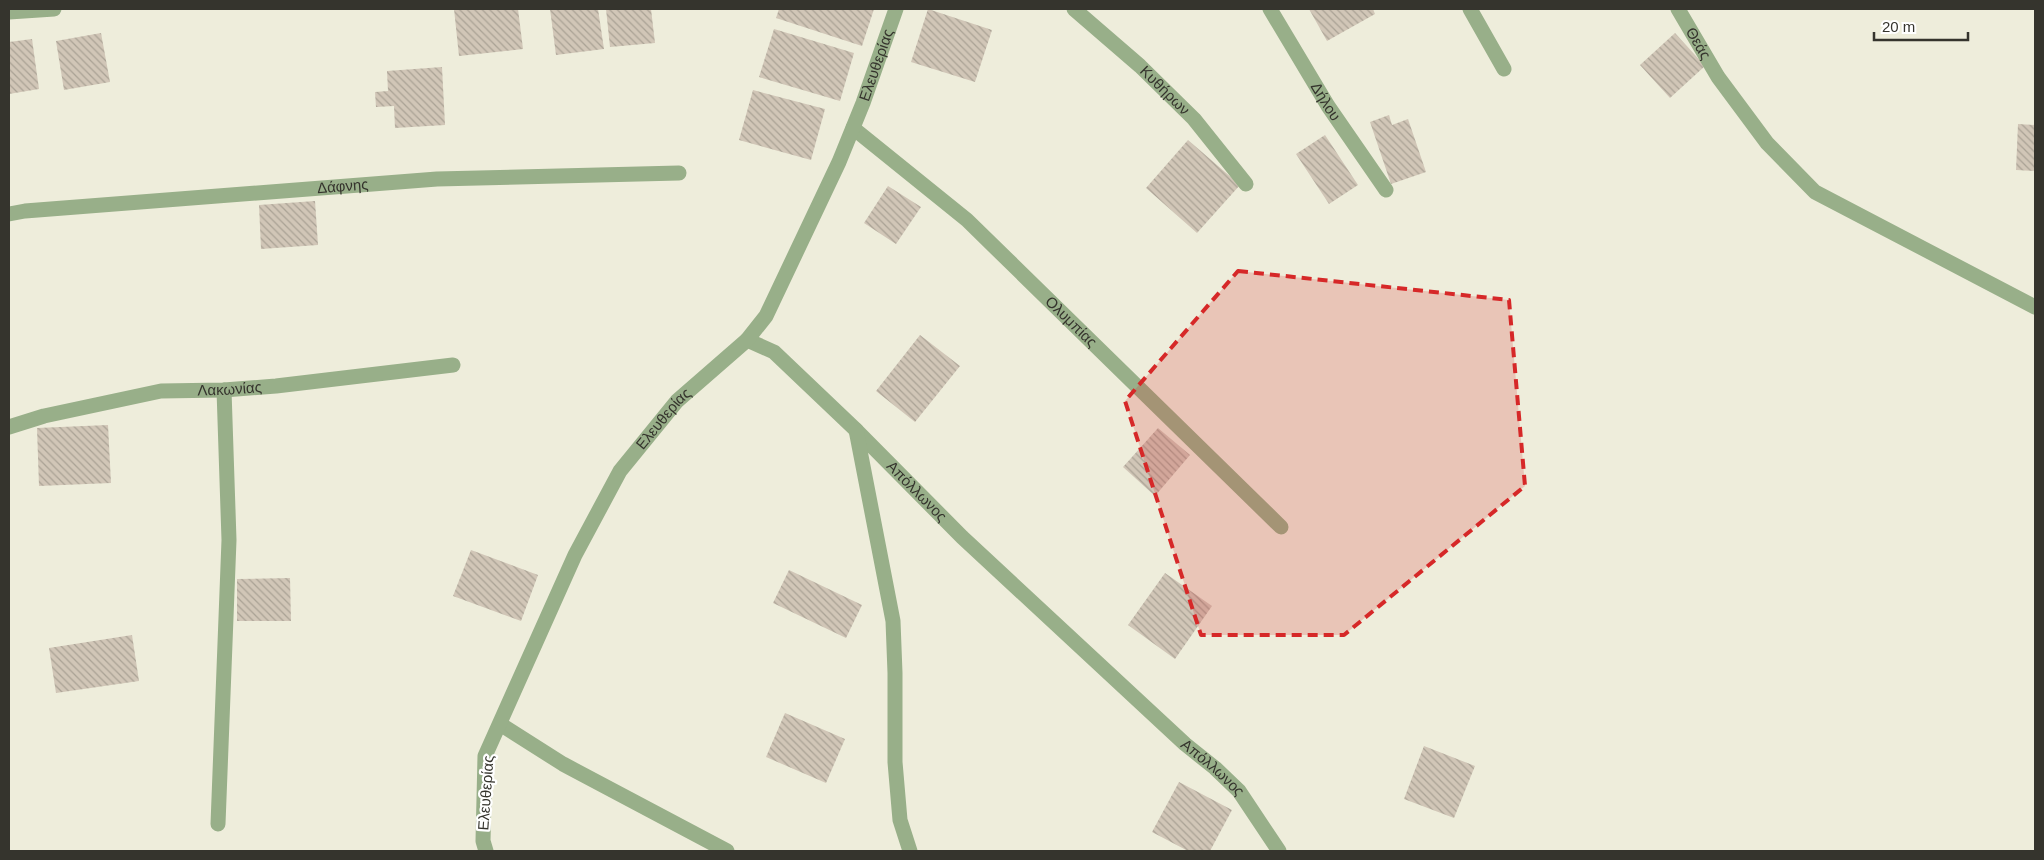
<svg xmlns="http://www.w3.org/2000/svg" width="2044" height="860" font-family="Helvetica,sans-serif">
<defs>
<pattern id="building-back-hatch" width="6" height="6" patternUnits="userSpaceOnUse" patternTransform="scale(1.25)"><rect width="6" height="6" fill="#d1c6b7"/><path d="M-1 5l2 2M0 0l6 6M5-1l2 2" fill="none" stroke="#aaa295"/></pattern>
</defs>
<rect width="100%" height="100%" fill="#eeeddb"/>
<path fill="url(#building-back-hatch)" d="M454 9H518L523 49 459 56Z
M550 9H598L604 49 556 55Z
M606 9H651L655 43 610 47Z
M779 9H874L862 46 776 18Z
M928 9 992 30 975 82 911 62Z
M1309 9H1373L1375 14 1327 41Z
M774 29 854 53 840 101 759 77Z
M101 33 110 82 64 90 56 41Z
M1675 33 1705 66 1670 98 1640 65Z
M32 39 39 89 9 94V42Z
M442 67 445 125 395 128 394 106 376 107 375 92 388 91 387 71Z
M753 90 825 109 811 160 739 140Z
M1389 115 1392 125 1408 119 1426 172 1391 184 1370 122Z
M2018 124 2035 125V171L2016 170Z
M1325 135 1358 185 1329 204 1296 154Z
M1188 140 1240 185 1197 233 1146 188Z
M888 186 921 207 896 244 864 223Z
M315 201 318 245 261 249 259 205Z
M920 335 960 366 915 422 876 391Z
M108 425 111 483 39 486 37 428Z
M1158 428 1190 455 1155 496 1123 467Z
M471 550 538 575 521 621 453 596Z
M789 570 862 605 846 638 773 603Z
M1165 573 1212 606 1175 659 1128 625Z
M290 578 291 621H237V579Z
M132 635 139 681 56 693 49 648Z
M785 713 845 739 826 783 766 757Z
M1424 746 1475 766 1454 818 1404 799Z
M1179 782 1232 810 1210 851H1188L1152 832Z"/>
<g fill="none" stroke-linecap="round" stroke-linejoin="round">
<g stroke="#98af89" stroke-width="15">
<path id="s1" d="M1074 9 1140 66 1194 119 1246 184"/>
<path id="s2" d="M1270 9 1328 106 1386 190"/>
<path d="M1470 9 1504 69"/>
<path id="s3" d="M1678 9 1718 77 1767 143 1815 192 2035 307"/>
<path d="M9 12 54 9"/>
<path id="s4" d="M853 128 967 220 1281 527"/>
<path id="s5" d="M9 214 25 211 437 179 679 173"/>
<path id="s6" d="M747 340 774 352 856 430 962 537 1185 744 1215 768 1239 791 1279 851"/>
<path id="s7" d="M9 427 44 416 161 391 224 390 276 386 453 365"/>
<path d="M856 430 893 621 895 673V762L900 820 910 851"/>
<path d="M500 724 563 764 727 851"/>
<path d="M218 824 229 540 224 390"/>
<path id="s8" d="M486 851 483 841 485 756 575 555 620 471 677 401 747 340 766 316 839 162 863 103 896 9"/>
</g>
</g>
<path fill="#d62828" fill-opacity="0.2" stroke="#d62828" stroke-width="4" stroke-dasharray="10 6" stroke-linejoin="round" d="M1238 271 1509 300 1525 486 1344 635H1201L1125 401Z"/>
<g text-anchor="middle" stroke-width="4.5" stroke-linejoin="round" paint-order="stroke">
<g font-size="15" fill="#35342d" stroke="#fff">
<text dy="5" stroke="none"><textPath href="#s3" startOffset="40">Θεάς</textPath></text>
<text dy="5" stroke="none"><textPath href="#s8" startOffset="899">Ελευθερίας</textPath></text>
<text dy="5" stroke="none"><textPath href="#s1" startOffset="122">Κυθήρων</textPath></text>
<text dy="5" stroke="none"><textPath href="#s2" startOffset="108">Δήλου</textPath></text>
<text dy="5" stroke="none"><textPath href="#s5" startOffset="335">Δάφνης</textPath></text>
<text dy="5" stroke="none"><textPath href="#s4" startOffset="292">Ολυμπίας</textPath></text>
<text dy="5" stroke="none"><textPath href="#s7" startOffset="225">Λακωνίας</textPath></text>
<text dy="5" stroke="none"><textPath href="#s8" startOffset="479">Ελευθερίας</textPath></text>
<text dy="5" stroke="none"><textPath href="#s6" startOffset="229">Απόλλωνος</textPath></text>
<text dy="5" stroke="none"><textPath href="#s6" startOffset="634">Απόλλωνος</textPath></text>
<text transform="translate(486 793) rotate(-86)" y="5">Ελευθερίας</text>
</g>
</g>
<rect width="2044" height="860" fill="none" stroke="#35342d" stroke-width="20"/>
<path d="M1874 32v8h94v-8" fill="none" stroke="#35342d" stroke-width="2.5"/>
<text x="1882" y="32" font-size="15" fill="#35342d" stroke="#ffffff" stroke-width="4" paint-order="stroke">20 m</text>
</svg>
